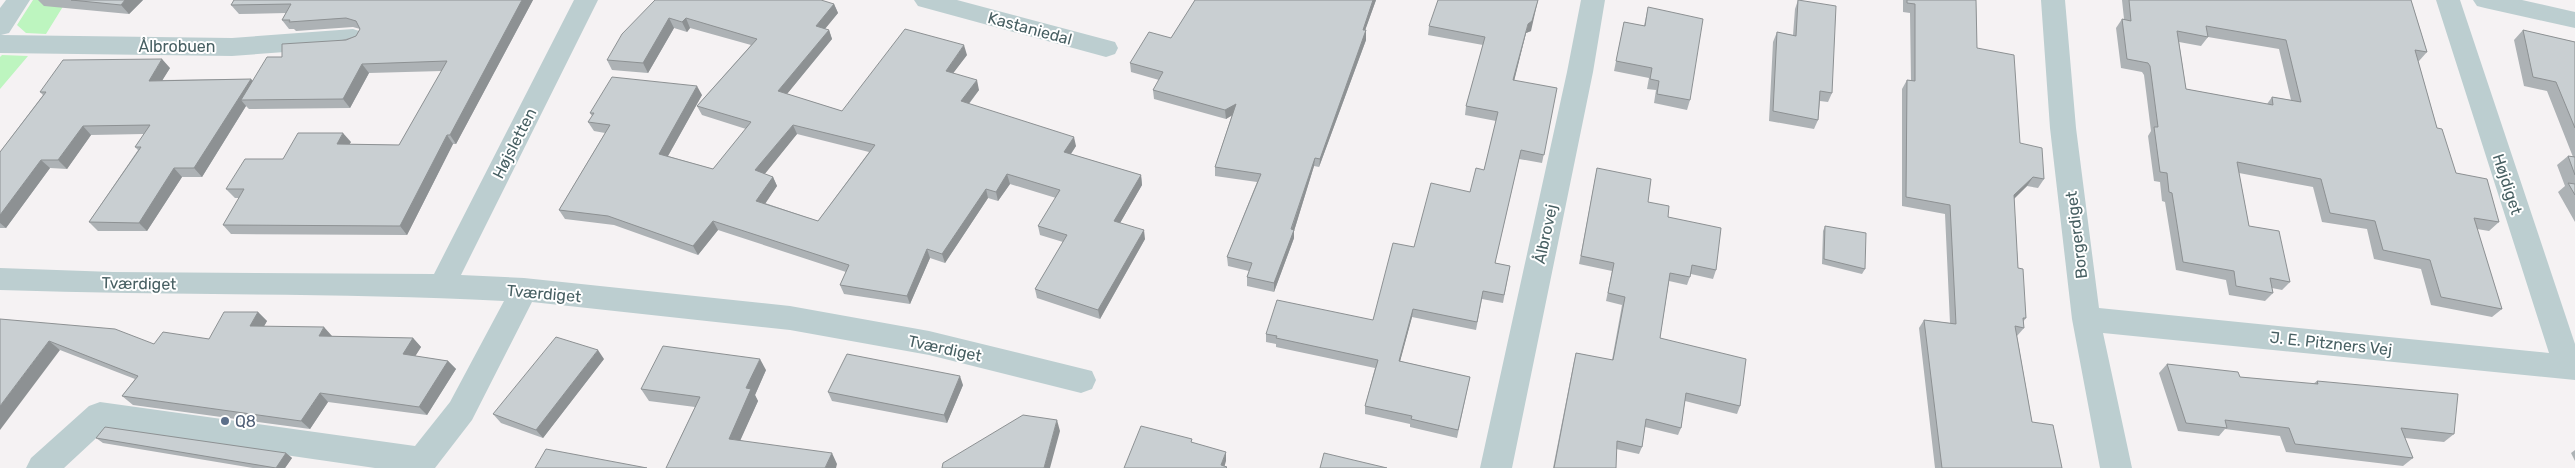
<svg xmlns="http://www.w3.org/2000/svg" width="2575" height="468" font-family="Rubik,sans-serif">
<rect width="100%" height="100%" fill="#f5f2f3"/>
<path fill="#bdf5bf" d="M33 0H67L46 34 26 33 17 25Z
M2 55 28 56 0 89V57Z"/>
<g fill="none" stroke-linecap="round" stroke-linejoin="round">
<path fill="#bcced0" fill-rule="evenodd" d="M6 0H30L9 33 1 35 232 38 353 29 362 32 365 38 362 44 353 47 232 56 0 53V8Z
M574 0H598L461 275 524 278 790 306 929 331 1092 371 1096 380 1092 389 1081 393 929 355 790 330 532 302 472 420 435 468H375L106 429 64 468H26L31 458 89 406 100 402 415 446 450 402 504 301C336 292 168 296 0 290V268L113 272 434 274Z
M914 0H957L1115 42 1118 48 1115 54 1106 57 918 6Z
M1581 0H1605L1593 72 1512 468H1480L1567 72Z
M2041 0H2065L2076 128 2099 308 2549 353 2436 0H2460L2575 344V380L2103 333 2132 468H2100L2072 319 2050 128Z
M2473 0H2522L2575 12V28L2485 8 2477 6Z"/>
</g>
<path fill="#adb2b5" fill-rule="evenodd" d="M38 0H143L129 14 44 6Z
M234 0H533L456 144H453L407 235 231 234 223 225 239 198H235L226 189 283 159 351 142 349 144 399 145 442 71 369 73 350 108 249 109 246 106 202 177H182L147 231H98L89 222 138 150 135 147 144 134 91 135 67 169 50 168 6 228H0V152L43 95 40 92 170 68 162 80 251 79 253 81 282 57 356 36 360 29 353 27 296 31 294 29H289L282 20 286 13 239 14 231 5Z
M655 0 834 4 838 13 825 29 829 30 832 39 787 94 842 111 967 55 953 73 979 90 969 104 1076 146 1071 154 1141 175 1142 185 1120 223 1145 239 1100 319 1037 298 1035 289 1063 242 1040 235 1038 226 1056 198 1010 184 998 201 988 198 945 263 930 258 910 304 844 294 840 285 846 272 718 230 698 255 614 225 565 219 559 210 605 133 594 131 588 122 592 116 590 113 702 95 668 156 713 169 746 129 702 115 697 106 751 45 690 28 687 32 674 28 648 73 612 70 607 60ZM797 134 869 152 818 221 765 203 777 186 773 177 764 174Z
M1195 0H1376L1365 30H1366V40L1319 167 1314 166 1294 231V238L1274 292 1247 286V277L1249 271 1228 266 1227 257 1257 182 1215 176V167L1232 115 1226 119 1154 99 1153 90 1159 80 1131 72 1130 63 1171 38Z
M1798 0 1832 93 1828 102 1820 101 1818 120 1814 129 1769 121 1773 42 1777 32 1793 35 1795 9Z
M1903 0H1976L1977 48 2020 143 2044 179 2038 188 2027 186 2014 198 2018 268 2026 318 2023 322 2024 328 2017 336 2032 422 2062 468H1935L1919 328 1924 320 1950 323 1945 214 1902 206V89L1907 80H1911L1910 13 1903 12Z
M2122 0H2411L2427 52 2419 61H2418L2437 128 2456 173 2499 222 2489 231 2477 229 2502 309 2492 317 2431 305 2421 269 2374 259 2367 229 2322 222 2313 187 2239 173 2249 226 2290 282 2282 290 2272 288 2273 293 2265 301 2229 295 2226 280 2176 270 2165 202 2162 201 2160 182 2154 181 2148 136 2151 131 2144 75 2142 72 2121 68 2116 28 2122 19H2124ZM2208 37 2279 49 2291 100 2272 97 2267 104 2186 89 2179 42 2201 46Z
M1648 7 1690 100 1687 110 1654 103 1656 90 1647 89 1649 78 1614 71 1624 22 1644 26Z
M1429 26 1531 31 1526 33 1514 81 1557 88 1542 163 1519 159 1495 263 1510 266 1503 303 1482 299 1476 330 1412 317 1400 361 1470 377 1457 438 1410 427V424L1365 414V406L1375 368 1276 347V344L1266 342V334L1373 320 1414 247 1470 192 1484 170 1496 121 1465 115 1466 106 1483 45 1428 35Z
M2523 30 2575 42V222L2558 192 2565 186 2557 165 2568 156 2573 157 2547 91 2524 86 2514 40Z
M1597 168 1648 202 1668 217 1716 270 1713 279 1691 274 1687 285 1669 281 1660 338 1740 406 1737 414 1685 401 1681 428 1678 435 1645 427 1642 447 1639 454 1616 449V468H1553L1574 361 1576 353 1612 360 1622 305 1606 301 1612 271 1579 264Z
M1825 226 1865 269 1862 274 1822 264 1823 231Z
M258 312 267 321 264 326 332 336 413 338 421 347 415 356 448 361 456 369 427 415 328 402 310 429 133 405 122 396 135 379 60 350 0 319 154 344 209 339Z
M604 359 543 438 501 423 493 414Z
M2167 364 2240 377 2313 384 2317 381 2454 434 2444 442 2405 438 2413 458 2403 466 2286 452 2280 436 2225 429 2219 436 2178 431 2159 373Z
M766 370 755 395 758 401 740 440 837 464 666 468 695 407 649 401 641 389Z
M963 385 947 423 832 401 828 392Z
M96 438 286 453 292 458 285 468H253L103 443Z
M2575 450V461L2571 453Z"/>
<path fill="#8d9193" d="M125 0H143L129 14 121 5Z
M522 0H533L456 144 450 135Z
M1373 0H1376L1362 39 1363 30Z
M1538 0 1531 31 1526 33 1512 89 1513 80 1528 24Z
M834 4 838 13 819 36 816 26Z
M669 18 674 28 648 73 643 63Z
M686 18 690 28 687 32 682 22Z
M829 30 832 39 782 100 778 91Z
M1366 30V40L1319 167 1320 159Z
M964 45 967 55 948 80 946 71Z
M162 59 170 68 157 89 149 81Z
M362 64 369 73 350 108 343 99Z
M251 79 258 88 241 100 246 106 202 177 194 168Z
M977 80 979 90 963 111 961 101Z
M697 86 702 95 664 163 659 154Z
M1236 104V113L1226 119 1225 110Z
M793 125 797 134 760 180 755 170Z
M83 126 91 135 67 169 58 160Z
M343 133 351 142 344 153 337 144Z
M447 135 453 144 407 235 400 226Z
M1074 137 1076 146 1066 161 1064 152Z
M1315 158 1314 166 1294 231V238L1274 292V283Z
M41 160 50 168 6 228 0 223V215Z
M174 168 182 177 147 231 139 223Z
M1007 174 1010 184 998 201 996 192Z
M1141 175 1142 185 1116 230 1114 221Z
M773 177 777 186 761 210 756 201Z
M2033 177 2027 186 2009 204 2014 195Z
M986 189 988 198 945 263 942 254Z
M713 221 718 230 698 255 693 246Z
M1144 230 1145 239 1100 319 1098 310Z
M927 249 930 258 910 304 907 296Z
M1413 309 1412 317 1398 369 1399 361Z
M258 312 267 321 259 335 250 326Z
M324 327 332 336 327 345 319 336Z
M413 338 421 347 411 363 403 354Z
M49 341 60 350 0 430V406Z
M598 350 604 359 543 438 536 430Z
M760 359 766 370 755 395 758 401 736 450 729 439 746 388Z
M448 361 456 369 427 415 419 407Z
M960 376 963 385 947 423 944 415Z
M320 393 328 402 310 429 301 421Z
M1057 420 1060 431 1050 468H1044Z
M1226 452V461L1224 468 1221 465Z
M286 453 292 458 285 468H276Z
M832 453 837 464 836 468H825Z"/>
<path fill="#c9cfd2" stroke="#8d9193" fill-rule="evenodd" d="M71 0H125L121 5Z
M234 0H522L450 135H447L400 226 223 225 244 189H226L245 159H283L298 133H343L337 144 399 145 447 61 362 64 343 99 241 100 267 57H282V44L346 40 356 36 360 29 356 21 346 18 289 22 290 20H282L291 4 231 5Z
M655 0H821L834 4 816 26 829 30 778 91 842 111 905 29 964 45 946 71 977 80 961 101 1074 137 1064 152 1141 175 1114 221 1144 230 1098 310 1035 289 1067 235 1038 226 1060 190 1007 174 996 192 986 189 942 254 927 249 907 296 840 285 849 265 713 221 693 246 608 216 559 210 610 125 588 122 594 113H590L612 77 697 86 659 154 713 169 751 122 697 106 757 39 686 18 682 22 669 18 643 63 607 60 622 34ZM793 125 875 145 818 221 756 201 773 177 755 170Z
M1195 0H1373L1363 30H1366L1320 159 1315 158 1291 229 1294 230 1274 283 1247 277 1252 263 1227 257 1261 174 1215 167 1236 104 1225 110 1153 90 1163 72 1130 63 1149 32 1171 38Z
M1438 0H1538L1532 21 1528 24 1513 80 1557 88 1544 155 1521 150 1495 263 1510 266 1504 295 1483 291 1477 322 1413 309 1399 361 1470 377 1458 430 1411 419 1412 416 1365 406 1378 360 1276 338 1277 336 1266 334 1277 300 1373 320 1393 243 1414 247 1431 183 1470 192 1476 168 1484 170 1498 112 1466 106 1485 37 1429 26Z
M1798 0 1836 6 1832 93 1820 91 1818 120 1773 111 1777 32 1796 36Z
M1907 0H1976L1977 48 2014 55 2020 143 2042 148 2044 179 2033 177 2014 195 2018 268 2023 269 2026 318H2023L2024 328 2015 326 2032 422 2053 425 2062 468H1942L1924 320 1956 324 1950 205 1906 197 1907 80 1915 81V4L1907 3Z
M2129 0H2411L2427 52 2415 50 2437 128 2442 129 2456 173 2487 179 2499 222 2474 218 2502 309 2441 297 2430 260 2383 250 2375 221 2330 213 2321 179 2237 162 2249 226 2279 231 2290 282 2270 278 2273 293 2236 286 2234 271 2183 262 2172 193 2169 192 2167 173 2160 172 2154 127H2158L2150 66 2148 63 2127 59 2122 19 2131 21ZM2206 26 2286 40 2301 102 2272 97 2273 105 2186 89 2177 31 2208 37Z
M1648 7 1703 19 1690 100 1657 94 1659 81 1650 79 1652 68 1616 61 1624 22 1645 26Z
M2523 30 2575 42V128L2556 82 2533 77Z
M162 59 149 81 251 79 194 168H174L139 223 89 222 141 147H135L150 125 83 126 58 160H41L0 215V152L46 92H40L63 60Z
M2568 156 2575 157V175Z
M1597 168 1651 179 1648 202 1669 206 1668 217 1721 228 1716 270 1692 265 1690 277 1670 273 1660 338 1746 359 1740 406 1686 393 1681 428 1646 419 1642 447 1617 441 1616 468H1554L1576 353 1613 360 1625 297 1608 293 1614 263 1581 256Z
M2568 183 2575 184V195Z
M1825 226 1866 233 1865 269 1824 259Z
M224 312H258L250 326 324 327 319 336 413 338 403 354 448 361 419 407 320 393 301 421 122 396 138 376 49 341 0 406V319L115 329 154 344 163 332 209 339Z
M556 337 598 350 536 430 493 414Z
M663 346 760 359 746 388 751 389 729 439 832 453 825 468H666L700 397 641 389Z
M847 354 960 376 944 415 828 392Z
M2167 364 2238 372 2240 377 2318 384 2317 381 2458 394 2454 434 2401 428 2413 458 2295 444 2289 428 2225 420 2227 428 2186 423Z
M1023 415 1057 420 1044 468H942L943 463Z
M1141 426 1192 439 1191 442 1226 452 1221 465 1227 467 1226 468H1124Z
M105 427 286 453 276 468 96 438Z
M546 449 647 468H535Z
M1324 453 1387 468H1320Z"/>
<circle fill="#5c6f8a" stroke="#fff" stroke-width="2" cx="225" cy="421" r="5"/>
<g text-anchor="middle" stroke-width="4" stroke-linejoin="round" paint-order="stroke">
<g font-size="16" fill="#475f62" stroke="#fff">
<text transform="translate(1030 28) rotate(15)" y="6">Kastaniedal</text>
<text x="177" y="52">Ålbrobuen</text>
<text transform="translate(514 143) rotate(-63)" y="6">Højsletten</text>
<text transform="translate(2508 184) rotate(72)" y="6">Højdiget</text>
<text transform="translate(1545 234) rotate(-78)" y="6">Ålbrovej</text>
<text transform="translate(2076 235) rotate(-97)" y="6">Borgerdiget</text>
<text transform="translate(139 283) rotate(1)" y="6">Tværdiget</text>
<text transform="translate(544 293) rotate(5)" y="6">Tværdiget</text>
<text transform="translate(2331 343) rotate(6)" y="6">J. E. Pitzners Vej</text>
<text transform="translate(945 348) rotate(12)" y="6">Tværdiget</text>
</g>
<g font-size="16" fill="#4e5e75" stroke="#fff" text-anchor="start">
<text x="235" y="427">Q8</text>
</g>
</g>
</svg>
